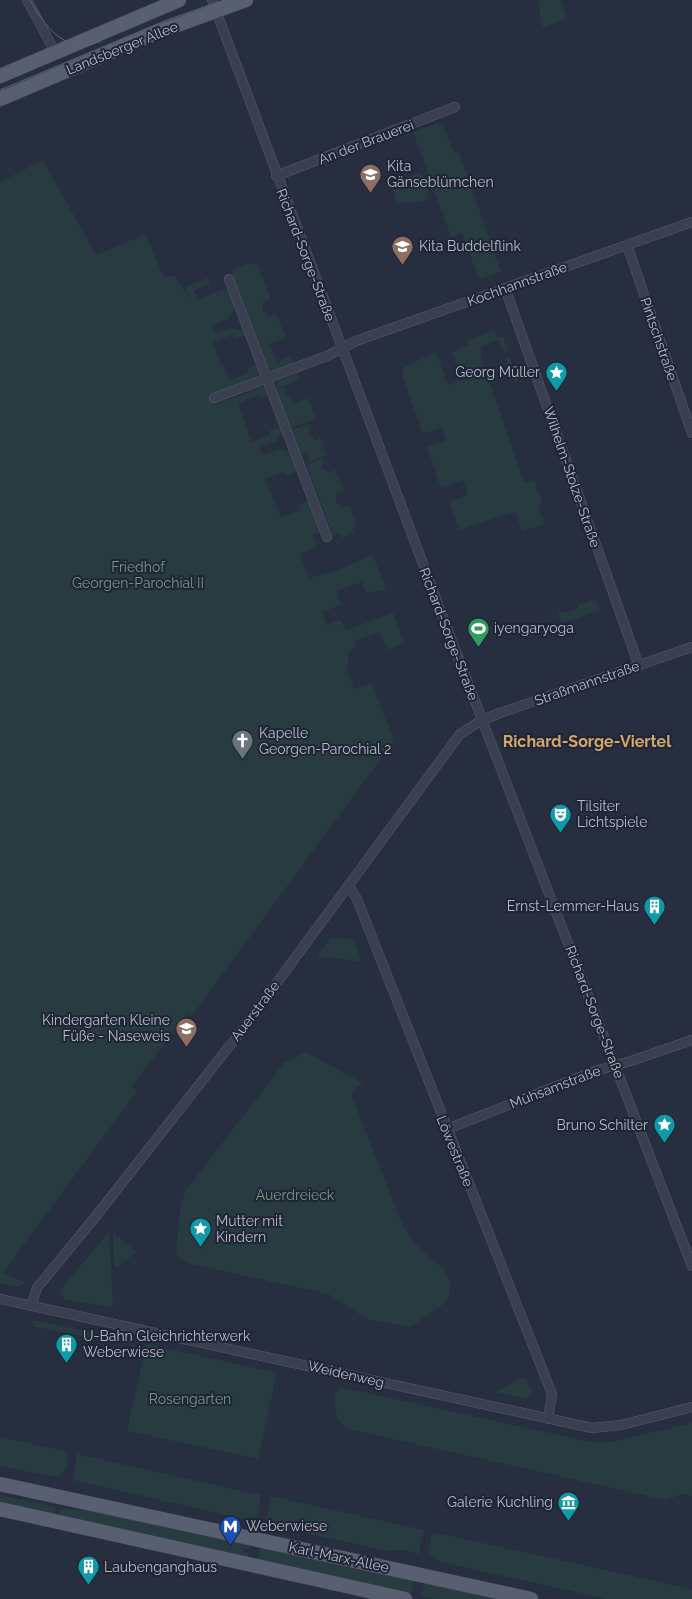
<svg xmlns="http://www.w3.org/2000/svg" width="692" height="1599" font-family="Raleway,sans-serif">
<rect width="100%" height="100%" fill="#262e40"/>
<path fill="#283b41" d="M537 0H561L567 18 543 28Z
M438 123 444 127 454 153 459 152 501 272 479 279 462 233 451 237 413 132Z
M43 160 96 255 146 234 164 278 174 275 189 298 185 287 208 278 210 284 194 290 198 299 223 289 229 292 235 308 228 319 212 325 215 333 231 328 244 331 245 335 234 339 232 335 213 342 222 366 224 365 229 380 248 373 247 369 256 365 260 375 213 394 217 404 265 386 268 396 261 399 260 395 257 396 238 403 251 442 270 435 269 431 280 427 282 432 277 441 260 446 263 455 280 449 290 453 297 471 286 475 284 472 265 479 281 517 300 510 299 505 309 501 321 533 313 535 317 547 300 554 309 578 332 572 373 555 387 591 366 592 362 582 337 591 341 605 322 612 327 625 341 620 346 630 393 613 404 643 387 650 379 632 354 641 356 647 349 651 348 665 346 667 354 689 369 684 373 685 394 741 191 1017 187 1014 132 1086 137 1091 3 1273 24 1282 23 1284 15 1287 0 1283V182Z
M421 173 429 187 425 202 396 203 393 187 402 178Z
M250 263 251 265 257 263 271 299 263 303 262 312 266 311 268 316 276 313 286 338 270 344 277 362 290 356 293 364 273 372 269 369 231 270Z
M494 330 497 338 503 336 508 351 504 353 498 339 481 347V358L524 482 534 480 542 503 538 505 545 524 522 531 515 512 459 530 449 502 468 495 463 480 441 488 427 447 446 440 442 427 423 434 402 375 404 367 436 352 448 385 469 378 465 366 458 368 452 352 468 345 467 340Z
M510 357 518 380 514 382 505 358Z
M297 373 299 380 276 389 278 381Z
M286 386V396L290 395 293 403 308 398 316 419 291 428 277 390Z
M309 424V436L313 435 314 440 320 438 324 446 321 448 325 449 327 455 305 464 309 460 306 452 301 454 292 430Z
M322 458 324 464 321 466 323 470 326 469 328 473 336 470 344 491 336 494V504L340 503 342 508 349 505 357 526 353 528 355 533 342 538 340 534 333 536 306 465Z
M596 599 600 610 562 623 558 612 564 611 565 613 578 608V605Z
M331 937 354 940 362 962 317 956Z
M306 1052 363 1083 353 1090 352 1096 402 1223 414 1243 443 1268 450 1280V1293L445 1303 410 1327 369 1320 328 1294 186 1263 178 1257 176 1252 181 1203 186 1190 284 1063Z
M109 1232 113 1308 64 1299 60 1290Z
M113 1232 136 1252 118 1267 114 1266Z
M33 1320 99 1334 98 1340 32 1326Z
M146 1344 277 1373 258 1459 127 1431Z
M525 1376 532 1391 527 1399 495 1392Z
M340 1387 587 1441 606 1443 692 1423V1496L683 1494 666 1500 348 1429C334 1421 334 1408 335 1393Z
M0 1437 66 1451C68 1461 68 1470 60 1476H48L0 1466Z
M77 1454 261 1495 256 1522 73 1480Z
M0 1495 55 1507 54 1515 0 1503Z
M271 1496 424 1530 419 1554 402 1550 387 1551 265 1524Z
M60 1508 94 1511 251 1545 250 1549 244 1548V1552L249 1553 248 1557 58 1516Z
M437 1533 692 1589V1599H607L440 1562 431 1557 429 1551 431 1535Z
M260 1547 414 1581 411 1594 257 1559Z
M424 1583 498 1599H435L421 1596Z"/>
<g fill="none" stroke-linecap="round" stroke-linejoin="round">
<defs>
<path id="minor" d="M27 0 55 52
M212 0 453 644 692 1266
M276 176 455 107
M627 245 692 433
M229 279 327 537
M505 288 639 666
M214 398 327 356 356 341 692 222
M349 886 357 899 552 1394 548 1419
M447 1129 598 1070 631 1061 692 1040
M0 1299 592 1428 621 1425 692 1407
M31 1306 37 1288 96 1216 242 1030 460 734 482 720 500 713 692 647"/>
<path id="primary" d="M0 76 179 0
M0 99 158 32 246 0
M0 1484 531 1599
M0 1509 405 1599"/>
</defs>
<use href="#minor" stroke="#585e6d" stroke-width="10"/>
<use href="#primary" stroke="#444959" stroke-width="15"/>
<use href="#minor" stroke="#3a4050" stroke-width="9"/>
<use href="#primary" stroke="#585f70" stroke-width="14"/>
<path stroke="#5c6477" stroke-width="1" d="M30 0C45 27 66 56 101 41
M0 90 167 20 224 0"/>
</g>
<defs>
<symbol id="school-pin" viewBox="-11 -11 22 30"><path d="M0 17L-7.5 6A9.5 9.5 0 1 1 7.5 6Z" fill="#8d6e63" stroke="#1f2535"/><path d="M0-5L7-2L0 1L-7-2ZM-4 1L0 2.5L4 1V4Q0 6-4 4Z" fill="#fff"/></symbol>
<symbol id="sight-pin" viewBox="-11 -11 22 30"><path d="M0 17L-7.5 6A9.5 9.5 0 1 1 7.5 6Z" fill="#0f9aa8" stroke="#1f2535"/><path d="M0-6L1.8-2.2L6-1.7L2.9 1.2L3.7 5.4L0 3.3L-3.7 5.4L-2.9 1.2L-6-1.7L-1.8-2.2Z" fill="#fff"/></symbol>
<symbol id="stadium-pin" viewBox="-11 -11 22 30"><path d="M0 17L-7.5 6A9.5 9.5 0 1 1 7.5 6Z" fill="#2e9e5b" stroke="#1f2535"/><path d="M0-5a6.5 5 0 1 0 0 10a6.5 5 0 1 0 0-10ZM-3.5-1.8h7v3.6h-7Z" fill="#fff"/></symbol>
<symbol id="church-pin" viewBox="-11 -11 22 30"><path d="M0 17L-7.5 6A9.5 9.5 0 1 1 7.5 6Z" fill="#6b7280" stroke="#1f2535"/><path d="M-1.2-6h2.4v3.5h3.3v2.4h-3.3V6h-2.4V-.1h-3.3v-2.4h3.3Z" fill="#fff"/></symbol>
<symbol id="theatre-pin" viewBox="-11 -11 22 30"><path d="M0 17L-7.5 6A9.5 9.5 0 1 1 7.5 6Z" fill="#0f9aa8" stroke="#1f2535"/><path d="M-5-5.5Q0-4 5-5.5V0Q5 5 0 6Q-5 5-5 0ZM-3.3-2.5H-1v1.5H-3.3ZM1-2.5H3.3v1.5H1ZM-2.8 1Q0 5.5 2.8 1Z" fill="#fff"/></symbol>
<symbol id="building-pin" viewBox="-11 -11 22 30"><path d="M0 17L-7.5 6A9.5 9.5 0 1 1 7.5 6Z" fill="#0f9aa8" stroke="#1f2535"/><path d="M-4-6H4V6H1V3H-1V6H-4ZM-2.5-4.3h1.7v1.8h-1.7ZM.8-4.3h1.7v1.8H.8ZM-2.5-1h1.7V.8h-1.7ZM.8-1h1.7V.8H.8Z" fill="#fff"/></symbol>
<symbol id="museum-pin" viewBox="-11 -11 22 30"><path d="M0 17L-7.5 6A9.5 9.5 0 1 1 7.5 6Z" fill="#0f9aa8" stroke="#1f2535"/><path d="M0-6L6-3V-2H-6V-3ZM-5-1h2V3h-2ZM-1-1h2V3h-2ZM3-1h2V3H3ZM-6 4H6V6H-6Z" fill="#fff"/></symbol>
<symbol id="metro-pin" viewBox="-11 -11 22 30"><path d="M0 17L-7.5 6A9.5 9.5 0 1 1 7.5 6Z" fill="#1a4fb4" stroke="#1f2535"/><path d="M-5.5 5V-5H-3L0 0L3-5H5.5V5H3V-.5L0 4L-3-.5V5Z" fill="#fff"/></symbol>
</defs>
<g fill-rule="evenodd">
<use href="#school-pin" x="358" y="162" width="25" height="34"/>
<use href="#school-pin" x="390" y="234" width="25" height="34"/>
<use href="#sight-pin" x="544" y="360" width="25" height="34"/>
<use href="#stadium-pin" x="466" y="616" width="25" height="34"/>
<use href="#church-pin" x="230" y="728" width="25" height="34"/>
<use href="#theatre-pin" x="548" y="802" width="25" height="34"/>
<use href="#building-pin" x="642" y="894" width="25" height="34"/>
<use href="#school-pin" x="174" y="1016" width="25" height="34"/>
<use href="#sight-pin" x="652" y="1112" width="25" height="34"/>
<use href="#sight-pin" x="188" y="1216" width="25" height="34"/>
<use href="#building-pin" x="54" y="1332" width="25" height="34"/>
<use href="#museum-pin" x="556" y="1490" width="25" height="34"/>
<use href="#metro-pin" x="218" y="1514" width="25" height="34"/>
<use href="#building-pin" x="76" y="1554" width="25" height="34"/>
</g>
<g text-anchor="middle" stroke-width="4" stroke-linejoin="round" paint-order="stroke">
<g font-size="14" fill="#b7bcca" stroke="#1f2535">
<text transform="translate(122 48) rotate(-22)" y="5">Landsberger Allee</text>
<text transform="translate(366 142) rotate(-21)" y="5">An der Brauerei</text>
<text transform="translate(306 255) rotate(69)" y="5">Richard-Sorge-Straße</text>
<text transform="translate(517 284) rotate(-20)" y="5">Kochhannstraße</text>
<text transform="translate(659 339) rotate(71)" y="5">Pintschstraße</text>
<text transform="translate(572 477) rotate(71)" y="5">Wilhelm-Stolze-Straße</text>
<text transform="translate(449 634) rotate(69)" y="5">Richard-Sorge-Straße</text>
<text transform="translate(587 683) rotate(-19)" y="5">Straßmannstraße</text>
<text transform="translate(255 1011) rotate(-53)" y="5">Auerstraße</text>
<text transform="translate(595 1012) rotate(69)" y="5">Richard-Sorge-Straße</text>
<text transform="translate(555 1087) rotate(-21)" y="5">Mühsamstraße</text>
<text transform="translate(455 1151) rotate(68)" y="5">Löwestraße</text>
<text transform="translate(346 1374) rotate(13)" y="5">Weidenweg</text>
<text transform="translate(339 1557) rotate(12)" y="5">Karl-Marx-Allee</text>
</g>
<g font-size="14" fill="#b7bcca" stroke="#1f2535" text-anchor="start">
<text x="387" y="171">Kita<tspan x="387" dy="16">Gänseblümchen</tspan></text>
<text x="419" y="251">Kita Buddelflink</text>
<text x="540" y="377" text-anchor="end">Georg Müller</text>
<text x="494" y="633">iyengaryoga</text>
<text x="259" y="738">Kapelle<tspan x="259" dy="16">Georgen-Parochial 2</tspan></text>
<text x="577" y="811">Tilsiter<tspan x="577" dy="16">Lichtspiele</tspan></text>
<text x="639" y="911" text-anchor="end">Ernst-Lemmer-Haus</text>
<text x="170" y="1025" text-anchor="end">Kindergarten Kleine<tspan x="170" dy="16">Füße - Naseweis</tspan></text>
<text x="648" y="1130" text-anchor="end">Bruno Schilter</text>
<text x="216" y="1226">Mutter mit<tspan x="216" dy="16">Kindern</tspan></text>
<text x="83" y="1341">U-Bahn Gleichrichterwerk<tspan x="83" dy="16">Weberwiese</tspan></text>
<text x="553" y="1507" text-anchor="end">Galerie Kuchling</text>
<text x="246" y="1531">Weberwiese</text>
<text x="104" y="1572">Laubenganghaus</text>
</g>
<g font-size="14" fill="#6f9b7f" stroke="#1f2535">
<text x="138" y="572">Friedhof<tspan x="138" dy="16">Georgen-Parochial II</tspan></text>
<text x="295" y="1200">Auerdreieck</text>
<text x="190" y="1404">Rosengarten</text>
</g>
<g font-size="16" font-weight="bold" fill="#d3a669" stroke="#1f2535">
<text x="587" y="747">Richard-Sorge-Viertel</text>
</g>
</g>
</svg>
